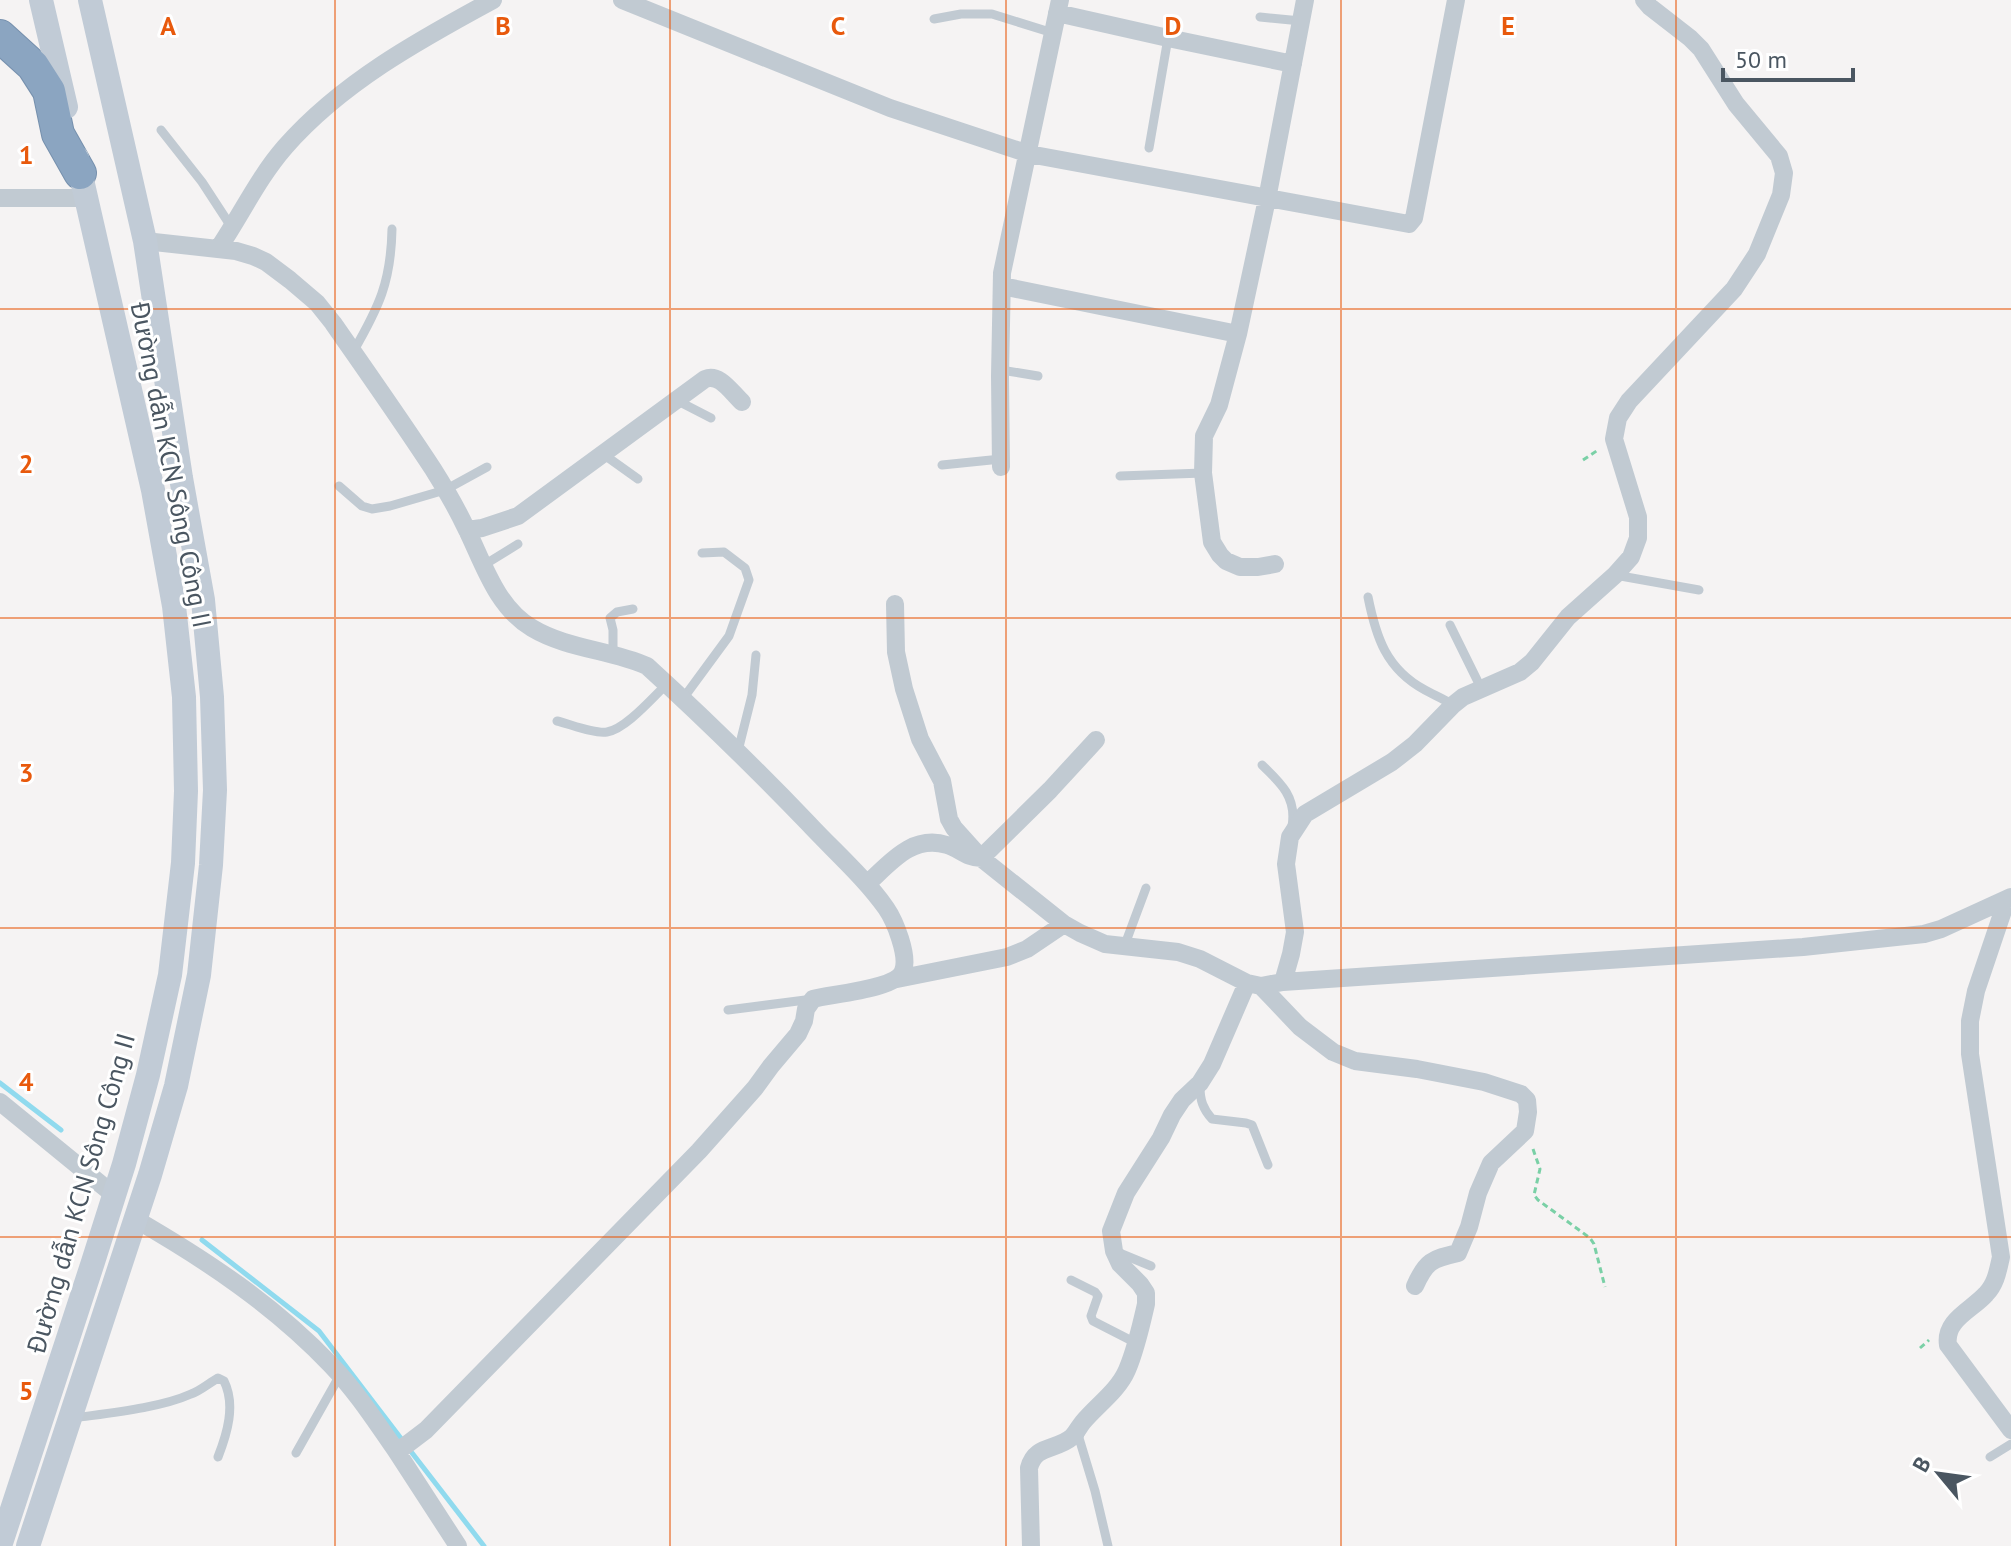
<svg xmlns="http://www.w3.org/2000/svg" width="2011" height="1546" font-family="'PT Sans',sans-serif">
<rect width="100%" height="100%" fill="#f5f3f3"/>
<g fill="none" stroke-linecap="round" stroke-linejoin="round">
<path stroke="#90daee" stroke-width="5" d="M0 1083 61 1130
M202 1240 319 1331 403 1441
M409 1449 484 1546"/>
<defs>
<path id="highway" d="M0 36 33 66 49 91 58 134 80 173"/>
</defs>
<use href="#highway" stroke="#7690ad" stroke-width="34"/>
<path stroke="#7ad0a6" stroke-width="3" stroke-dasharray="6 4" stroke-linecap="butt" d="M1583 460 1598 450
M1533 1149 1540 1169 1534 1195 1538 1200 1590 1238 1594 1244 1605 1287
M1920 1348 1929 1340"/>
<path stroke="#c1cad2" stroke-width="9" d="M1260 17 1301 21
M934 19 961 14H992L1053 33
M161 130 202 182 232 228
M1149 148 1168 38
M353 352C379 307 391 282 392 229
M1001 370 1038 376
M676 400 711 418
M603 454 638 479
M942 465 1001 459
M1120 476 1203 473
M339 486 362 506 372 509 390 506 445 490 487 467
M484 565 518 544
M1615 575 1699 590
M1368 597C1376 637 1386 669 1425 690 1434 695 1444 699 1453 705
M1450 625 1481 688
M613 654V630L610 618 617 612 633 609
M682 700 729 636 749 580 745 568 724 552 702 553
M557 721C570 724 594 734 607 732 626 729 653 697 667 684
M738 751 752 695 756 655
M1262 765C1281 783 1297 798 1292 826
M1124 947 1146 888
M728 1010 813 999
M1200 1087C1200 1100 1203 1109 1212 1119L1246 1123 1252 1125 1268 1165
M1117 1252 1151 1266
M1071 1280 1095 1292 1098 1296 1091 1316 1093 1321 1136 1343
M74 1418C109 1413 160 1408 191 1394 200 1391 209 1383 218 1378L224 1381C236 1405 227 1434 218 1457
M1081 1430 1079 1438 1095 1491 1108 1546
M296 1453 340 1375
M1990 1457 2011 1444"/>
<path stroke="#c1cad2" stroke-width="18" d="M622 0 890 108 1029 154 1409 224 1414 218 1456 0
M1057 13 1168 38 1293 64
M0 198H85
M218 249C241 215 258 178 285 147 341 83 419 40 493 0
M1002 286 1238 334
M1001 467 1000 376 1002 273 1060 0
M467 530 482 528 518 516 705 379C720 373 731 392 742 402
M1275 564 1258 567H1240L1226 561 1220 555 1212 542 1203 473 1204 436 1219 405 1238 334 1267 199 1305 0
M895 604 896 652 904 689 920 739 942 781 949 819 954 828 981 858 1064 924 1080 933 1105 944 1178 952 1200 959 1247 983 1261 986 1283 982 1803 947 1924 934 1941 929 2011 897
M867 884C890 863 912 834 947 845 960 849 967 858 981 858L1050 790 1096 740
M2007 899 1976 991 1970 1021V1054L2001 1257C1998 1270 1996 1284 1986 1294 1972 1310 1944 1320 1948 1345L2011 1430
M897 979 1007 957 1027 949 1064 924
M1283 982 1291 954 1295 932 1286 864 1290 837 1305 814 1392 762 1415 744 1453 705 1463 697 1520 672 1532 662 1568 617 1615 575 1631 557 1638 538V517L1614 439 1618 418 1629 401 1734 289 1757 254 1781 195 1784 173 1779 156 1736 104 1701 49 1690 38 1650 7 1644 0
M1261 986 1300 1027 1333 1052 1355 1061 1417 1069 1484 1082 1521 1094 1527 1100 1528 1112 1525 1131 1491 1163 1478 1193 1469 1227 1458 1253C1432 1259 1426 1261 1415 1286
M0 1102 114 1195
M135 1219C206 1260 274 1305 331 1365 356 1391 376 1422 397 1452L426 1430 699 1151 755 1088 771 1066 798 1034 804 1021 806 1009 813 999C831 994 897 989 903 971 909 956 895 921 886 908 864 877 834 851 808 823 756 769 703 717 647 666 611 650 567 649 532 628 496 607 483 562 466 528 456 507 445 488 433 469 401 420 367 372 333 323L317 303 290 280 266 262 253 256 236 251 145 241
M397 1452 458 1546
M1031 1546 1029 1468C1035 1444 1056 1451 1072 1437 1076 1433 1079 1427 1083 1422 1097 1405 1118 1391 1127 1370 1136 1349 1141 1326 1146 1304V1293L1140 1284 1120 1264 1114 1251 1111 1231 1126 1193 1161 1138 1172 1115 1182 1100 1200 1083 1212 1064 1247 983"/>
<path stroke="#c1cbd6" stroke-width="24" d="M41 0 66 107
M0 1546 93 1262 124 1164 148 1075 170 975 183 863 186 791 184 697 174 606 153 490 77 158
M28 1546 150 1175 176 1086 199 975 211 865 215 790 212 697 203 600 181 478 145 241 90 0"/>
<use href="#highway" stroke="#8ba5c1" stroke-width="32"/>
</g>
<path fill="none" stroke="#e8590c" stroke-width="2" stroke-opacity="0.55" d="M335 0V1546M670 0V1546M1006 0V1546M1341 0V1546M1676 0V1546M0 309H2011M0 618H2011M0 928H2011M0 1237H2011"/>
<g text-anchor="middle" stroke-width="6" stroke-linejoin="round" paint-order="stroke">
<g font-size="26" fill="#4a5661" stroke="#fff">
<text transform="translate(171 465) rotate(79)" y="9">Đường dẫn KCN Sông Công II</text>
<text transform="translate(81 1193) rotate(-74)" y="9">Đường dẫn KCN Sông Công II</text>
</g>
</g>
<g font-size="26" text-anchor="middle" font-weight="bold" fill="#e8590c" stroke="#fff" stroke-width="6" stroke-linejoin="round" paint-order="stroke">
<text x="168" y="35">A</text>
<text x="503" y="35">B</text>
<text x="838" y="35">C</text>
<text x="1173" y="35">D</text>
<text x="1508" y="35">E</text>
<text x="26" y="164">1</text>
<text x="26" y="473">2</text>
<text x="26" y="782">3</text>
<text x="26" y="1091">4</text>
<text x="26" y="1400">5</text>
</g>
<g transform="translate(1939 1474) rotate(299)" stroke="#ffffff" stroke-width="6" paint-order="stroke">
<path d="M0-6L14 30L0 20L-14 30Z" fill="#4a5661"/>
<text y="-12" font-size="22" font-weight="bold" text-anchor="middle" fill="#4a5661">B</text>
</g>
<path d="M1723 68v12h130v-12" fill="none" stroke="#4a5661" stroke-width="4"/>
<text x="1735" y="68" font-size="24" fill="#4a5661" stroke="#ffffff" stroke-width="6" paint-order="stroke">50 m</text>
</svg>
